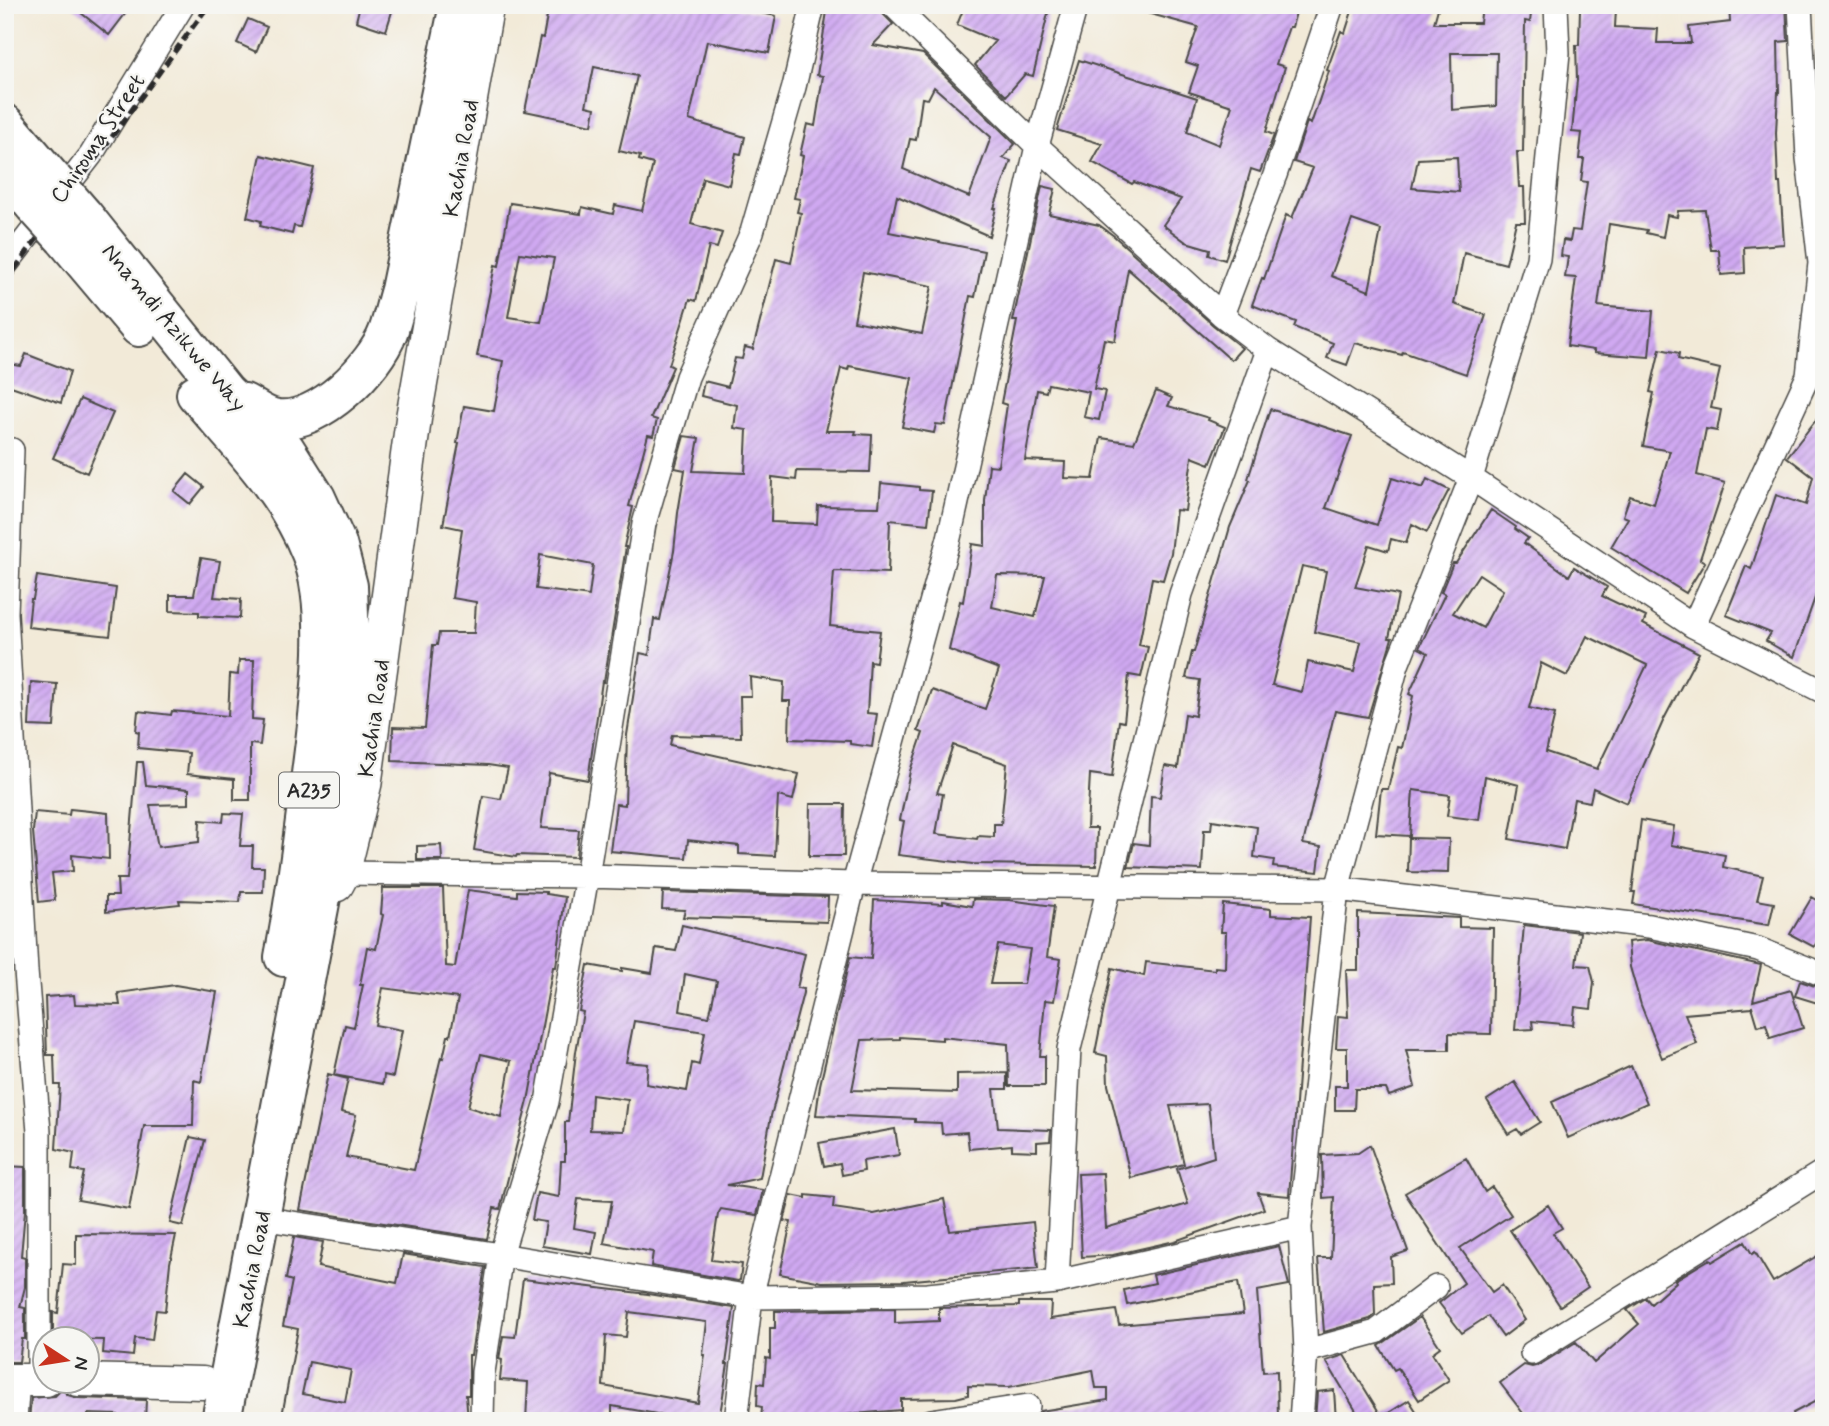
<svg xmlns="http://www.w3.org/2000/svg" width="1829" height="1426" font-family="Mynerve,sans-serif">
<defs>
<pattern id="building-hatch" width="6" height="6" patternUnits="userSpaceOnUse" patternTransform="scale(1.75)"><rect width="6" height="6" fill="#d0a9f2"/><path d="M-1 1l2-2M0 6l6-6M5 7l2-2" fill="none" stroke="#a98ac4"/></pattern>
</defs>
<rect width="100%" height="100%" fill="#f6f6f2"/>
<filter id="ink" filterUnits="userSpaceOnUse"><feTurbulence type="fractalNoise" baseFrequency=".0143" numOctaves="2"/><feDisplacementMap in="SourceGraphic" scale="14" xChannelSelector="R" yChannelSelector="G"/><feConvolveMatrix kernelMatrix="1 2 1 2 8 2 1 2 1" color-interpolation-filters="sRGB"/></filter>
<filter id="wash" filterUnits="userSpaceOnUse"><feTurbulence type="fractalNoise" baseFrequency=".00686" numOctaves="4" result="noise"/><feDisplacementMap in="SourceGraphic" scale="28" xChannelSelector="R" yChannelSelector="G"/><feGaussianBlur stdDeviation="1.57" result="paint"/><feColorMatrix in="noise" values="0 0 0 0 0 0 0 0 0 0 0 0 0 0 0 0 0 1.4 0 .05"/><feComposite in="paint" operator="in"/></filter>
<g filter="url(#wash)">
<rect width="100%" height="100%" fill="#f2ead8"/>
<g id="blocks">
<path fill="url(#building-hatch)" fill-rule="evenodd" d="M71 5H132L109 35Z
M360 5H394L386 31 356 21Z
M549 5H722L776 16 769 53 707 41 689 120 745 137 741 154 736 153 729 185 703 178 691 224 722 233 717 248 709 246 696 301 690 299 669 365 673 367 651 418 657 420 653 436 648 435 629 506 633 507 624 547H626L604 682 602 681 588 780 549 773 541 828 579 830 576 857 517 855 516 857 474 850 483 796 501 799 508 768 488 765 392 761 393 727 425 728 433 645H437L439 633H474L476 602 452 598 462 529 443 525 459 443H457L464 406 494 411 503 361 477 356 495 265 499 266 510 203 581 214 582 207 613 214 615 205 642 211 653 164 639 160 640 156 619 151 637 76 594 67 586 106 595 108 592 125 525 111 540 37 543 38ZM520 253 554 258 541 322 508 317ZM540 555 593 565 589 596 536 589Z
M828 5H879L883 14 893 24 873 45 923 54 1015 144 1003 158 1011 161 994 208H996L989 236 897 196 889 232 984 251 975 297 970 296 945 425 936 424 934 433 902 427 912 378 849 366 848 370 841 368 826 431H856L855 434 872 435 870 472 797 471 796 480 772 477 771 522 817 524 818 506 879 507 881 483 919 487V490L932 491 928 524 890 520 888 573 834 571 830 626 880 631 876 662 870 661 867 713 877 714 872 747 850 744V741L789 739 790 701H783L784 682 750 677 751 696H740L741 737 672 735 670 745 799 774 793 800 778 796 775 856 739 854V846L688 840 686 858 610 851 616 804 625 805 627 735 640 653 649 655 654 619 660 620 674 551 678 513 685 470 675 468 684 436 699 438 693 471 745 473 747 430 734 428 737 405 701 396 704 381 728 387 735 358 742 359 745 347 753 349 776 259 791 263 801 213 797 212 800 199 794 198 803 156 800 155 807 124 815 126 823 76 817 75ZM934 87 991 137 969 197 903 169 910 139 916 140 922 98 928 99ZM863 272 932 286 922 334 854 321Z
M965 5H1050L1033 76 1025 74 1006 96 975 65 995 41 957 25Z
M1136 5H1298L1292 27H1289L1276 64 1285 67 1266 132 1274 135 1260 172 1251 169 1225 260 1209 255 1210 249 1186 242 1163 225 1181 199 1134 182 1132 184 1092 162 1102 144 1057 130 1079 60 1197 98 1187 132 1219 145 1232 106 1189 92 1198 66 1186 62 1198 27 1136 10Z
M1354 5H1439L1434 23H1480L1482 5H1532L1530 22 1525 21 1523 152H1517L1519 187H1524L1525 222H1516L1506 264 1464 253 1454 304 1486 315 1466 374 1403 352 1402 355 1355 343 1347 365 1327 358 1333 343 1294 327 1296 322 1252 305 1262 278 1264 279 1286 215 1292 218 1313 168 1294 162 1307 122 1311 124 1329 71 1327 70 1341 31 1345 33ZM1451 53H1497L1496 106 1452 110ZM1457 157 1459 192 1412 188 1418 159ZM1352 220 1381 230 1369 291 1331 276Z
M1729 5H1786L1788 41 1778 42 1779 92H1778L1776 133 1778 183H1780L1784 244 1744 247 1745 273 1721 275 1719 250H1711L1705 210 1678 211 1677 217 1667 215 1663 237 1646 233 1647 230 1609 224 1598 306 1653 311 1649 357 1594 353V350L1567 346 1576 278 1565 277 1568 257 1561 256 1563 240 1570 241 1572 230 1580 231 1587 182 1581 181 1584 159H1579L1582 133 1572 132 1577 80 1576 45H1579L1580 8 1616 9 1615 27 1658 29 1657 43H1691L1689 27 1730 22Z
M248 19 267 27 256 52 237 43Z
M261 155 314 168 300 227 294 226 292 234 260 226 261 221 247 217Z
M1042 186 1055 189 1049 214 1099 225 1114 236 1213 325 1242 348 1231 360 1128 269 1115 341 1104 339 1094 389 1105 391 1099 420 1084 417 1089 392 1048 384 1046 392 1037 390 1025 460 1065 462 1064 478 1093 479 1101 438 1134 443 1156 391 1172 398 1168 406 1209 418 1208 420 1225 427 1210 464 1192 457 1185 511 1176 510 1171 553 1163 580 1152 578 1139 645 1148 647 1141 677 1129 675 1124 722 1119 721 1112 777 1090 774 1087 828H1097L1096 866 973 864 898 855 904 821 900 820 910 771 923 733 918 731 932 690 985 709 999 669 949 650 960 601 963 602 972 544 985 546V501L989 465 998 466 1007 405 1001 403 1017 321H1013ZM997 575 1045 576 1035 617 992 607ZM953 745 1007 764 1001 824H994V837L978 836 977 839 936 834 943 794 937 793Z
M1660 349 1679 353 1678 359 1720 369 1711 408 1721 410 1717 431 1706 429 1697 475 1725 483 1700 559 1705 562 1686 593 1611 547 1628 518 1623 516 1630 496 1654 504 1670 451 1643 446 1654 393 1650 392Z
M26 354 70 371 61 403 5 384V363L21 366Z
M80 399 113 413 87 473 53 458Z
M1270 409 1352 436 1326 508 1377 525 1392 478 1423 488 1427 479 1449 490 1427 532 1412 524 1406 543 1391 539 1388 551 1369 545 1355 587 1398 595 1389 638H1392L1368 717 1335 711 1303 844 1321 847 1318 872 1273 867 1274 860 1254 857 1257 827 1212 820 1211 830H1204L1202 870 1128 867 1134 843 1149 845 1151 796 1160 797 1165 766 1178 768 1185 714 1195 716 1200 680 1186 678 1192 652H1194L1230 527 1250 480 1248 479ZM1302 566 1326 571 1314 632 1361 642 1354 672 1308 662 1302 692 1272 685Z
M1824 410V572L1794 657 1766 641 1771 633 1726 615 1746 566 1751 569 1776 495 1806 505 1813 477 1787 457Z
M188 474 204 487 190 504 174 491Z
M1491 510 1516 527 1515 529 1528 538 1524 543 1569 576 1574 567 1607 587 1602 596 1646 617 1643 624 1699 653 1664 719 1627 803 1593 788 1590 802 1574 799 1565 849 1509 839 1519 785 1485 776 1479 820 1447 816 1450 795 1413 790 1410 836 1376 834 1381 789H1388L1398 747 1402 748 1413 696 1409 694 1428 653 1419 648 1445 594 1441 592 1453 563H1456ZM1479 574 1503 590 1483 628 1453 613ZM1587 636 1647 665 1597 769 1546 752 1555 714 1529 708 1541 663 1567 676Z
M201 558 220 561 214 597 241 599 240 618 199 616V612L170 611V595H194Z
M37 576 116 588 110 636 28 627 31 599H33Z
M239 660H254L252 719 263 720 260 745 250 744V800H234V779L187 774 189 753 138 748 139 732 136 731 138 711 171 715 172 711 228 716 230 674 238 675Z
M31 682 57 684 54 727 29 726Z
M137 762H143L146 785 189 789V804L150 805 158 847 199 842 200 820 223 822 224 813 243 814 240 846H253L252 867H264L263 892H241L240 902 179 900 180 904 106 912V896H118L117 879H127Z
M810 804H845L844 856H809Z
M70 809 108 813 109 859 72 855 73 871 52 873 55 900 39 902 33 831 35 812 69 815Z
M1641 820 1674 826 1671 845 1725 855 1723 867 1763 876 1757 900 1774 903 1769 925 1633 904 1635 892H1632Z
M1409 838 1449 839 1448 873 1408 872Z
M441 845 442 860H417V846Z
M383 888H443L446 966 455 967 468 890 517 896V891L546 892V894L565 897 556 967H553L528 1101 500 1209 494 1208 487 1239 300 1210 328 1074 348 1079 341 1112 356 1115 346 1157 414 1170 441 1057 443 1058 448 1036H450L458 998 383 988 375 1025 402 1030 393 1077 384 1075 383 1084 334 1075 345 1025 354 1027 363 985H360L367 947 376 949 383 915 381 914ZM481 1054 511 1061 501 1117 468 1107Z
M663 892 828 897 827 922 683 917 685 910 662 909Z
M1812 897 1824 904V930L1814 947 1790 934Z
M973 899 1009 900 1054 906 1047 957 1061 959 1054 1001 1045 1000 1040 1056H1045V1086H1009L1008 1044 942 1037V1040L900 1037V1039L862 1040 852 1090 957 1093V1074L1007 1073V1089H994L998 1128 1051 1130 1050 1141 1037 1142V1151L1012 1150V1145L969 1149 967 1132 942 1134 941 1123 915 1122V1119L816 1115 820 1085 850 957 871 959 874 900 943 904V901L972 906ZM998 945 1030 949 1024 984H990Z
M1223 904 1271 909V915L1310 917 1289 1196 1258 1193 1264 1209 1175 1241 1113 1255 1082 1257 1078 1174 1103 1173 1106 1228 1188 1204 1177 1169 1214 1157 1208 1104 1170 1106 1184 1164 1131 1178 1108 1085 1107 1056 1095 1053 1112 968 1144 976 1146 962 1215 970V967L1225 968 1226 932H1221Z
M1358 913 1459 918V927L1493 928 1491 1034 1449 1033V1050H1406L1415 1087 1389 1096 1386 1089H1355L1354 1110H1335V1086H1347V1048H1336L1338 1016 1348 1017 1346 970H1358Z
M682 925 805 954 797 988 804 989 771 1116 760 1178 727 1185 763 1190 757 1215 721 1209 718 1214 711 1260 742 1264 740 1280 738 1281 651 1266 653 1252 604 1243 612 1201 578 1199 574 1228 596 1232 592 1254 542 1246 546 1222 532 1220 537 1193 559 1197 561 1161H565V1122H568L576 1052 583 1012 579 1011 588 965 622 971V968L652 973 656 948 676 951ZM685 974 717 981 709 1017 680 1011ZM634 1021 705 1032 699 1065 692 1063 687 1091 646 1084 648 1064 626 1062ZM592 1095 628 1100 624 1131 590 1130Z
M1524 925 1580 932 1576 965 1590 966 1594 982 1591 1009 1575 1007 1573 1025 1532 1021 1533 1029 1515 1030Z
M1647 940 1761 965 1753 1001 1791 990 1803 1028 1770 1038 1766 1024 1758 1026 1752 1006V1008L1685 1014 1697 1044 1662 1058 1641 1005 1630 967 1628 942Z
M1800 981 1824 989V1005L1795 996Z
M175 985 217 992 201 1082 194 1080 193 1126H144L129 1209 78 1200 84 1172 72 1170 74 1153 56 1149 60 1085H55L54 1055H47L45 997 74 995 75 1004 120 1005 118 993Z
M1631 1066 1647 1103 1568 1138 1552 1102Z
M1515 1082 1540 1122 1521 1134 1517 1129 1508 1134 1487 1100Z
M895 1129 899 1155 863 1161 864 1171 842 1175 840 1163 824 1166 819 1143Z
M190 1137 205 1140 183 1226 170 1223Z
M1370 1145 1408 1251 1391 1257 1392 1283 1374 1284 1375 1315 1370 1319 1324 1332 1318 1258H1331L1334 1197 1323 1198 1322 1155 1358 1153Z
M1466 1158 1485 1192 1492 1187 1511 1215 1460 1248 1492 1292 1502 1285 1525 1320 1503 1337 1488 1316 1462 1333 1439 1303 1464 1283 1405 1193Z
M5 1166 25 1167V1211L21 1256 25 1257V1287L20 1307 25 1308V1339H22L19 1362H5Z
M791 1195 806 1198V1195L834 1198 833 1208 874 1214 944 1199 950 1231 1033 1222 1038 1268 904 1281 822 1282 780 1274 791 1222 784 1221Z
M1548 1205 1562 1228 1553 1233 1588 1287 1560 1306 1510 1230Z
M76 1234 176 1235 170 1263 165 1311 156 1310 152 1340 135 1338 133 1356 103 1353 104 1340 53 1339V1312L58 1313 63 1264 76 1265Z
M294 1237 323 1242 318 1267 397 1283 403 1254 485 1267 471 1355H469V1395H466L468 1421H350L331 1417V1421H308L282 1416 298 1329 283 1326 292 1281 286 1279ZM309 1362 351 1370 345 1402 302 1394Z
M1745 1242 1752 1254 1755 1252 1773 1282 1824 1252V1397L1793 1413 1796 1421H1529L1500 1383 1524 1365 1532 1367 1539 1365 1576 1342 1594 1363 1639 1324 1627 1310 1646 1298 1651 1304 1676 1282 1675 1280 1710 1259 1712 1262Z
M1279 1246 1289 1285 1257 1291 1263 1372 1277 1371 1278 1421H1036L1041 1411 1108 1400V1388H1096L1093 1370 1009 1387 968 1386V1395L956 1398 901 1399V1410L844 1415 845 1418 824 1421H761L762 1407 757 1406 758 1383 764 1384 766 1358 770 1359V1328H775V1311L895 1309V1323L939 1321V1308L1019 1306V1302H1051L1050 1319 1116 1310 1119 1325 1243 1314 1238 1282 1127 1305 1124 1290 1155 1283 1153 1275Z
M523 1279 648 1294 734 1308 726 1364H728L719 1421H696L612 1406V1421H526L528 1382 500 1380 502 1360 499 1359 503 1336 515 1337ZM629 1312 707 1322 703 1355H705L698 1403 603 1386 606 1335 626 1337Z
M1420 1317 1440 1347 1432 1353 1449 1380 1419 1400 1398 1368 1394 1370 1379 1346Z
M1344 1355 1382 1417 1409 1400 1418 1414 1407 1421H1362L1326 1361Z
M62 1389 68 1395 78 1398 146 1400 145 1421H118V1415L88 1414V1421H29L31 1398 55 1396Z
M1334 1390 1336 1421H1315L1317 1392Z"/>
</g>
</g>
<g filter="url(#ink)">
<use href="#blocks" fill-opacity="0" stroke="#494845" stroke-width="2"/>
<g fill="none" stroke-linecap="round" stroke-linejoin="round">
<defs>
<path id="street" d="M893 5 1037 146 1222 315 1268 350 1471 478 1693 626 1824 692
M5 266 91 155 183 5
M1222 315 1275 175 1332 5
M12 450 6 613 26 971 39 1132V1380
M1693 626 1808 376 1820 263 1808 158 1800 5
M342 873 587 876 854 884 1337 889 1649 926 1758 949 1824 975
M260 1218 501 1255 751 1297 928 1295 1057 1282 1300 1227
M1057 1282 1069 1049 1181 594 1268 350
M1306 1351 1376 1332 1436 1287
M1532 1353 1824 1171
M15 1421 18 1379
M482 1421 483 1372 501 1255 547 1102 587 876 644 524 687 377 752 232 794 87 813 5
M736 1421 751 1297 854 884 949 538 1037 146 1076 5
M931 1421 1028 1406
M1301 1421 1306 1351 1300 1227 1337 889 1397 665 1471 478 1538 259 1558 53 1556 5"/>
<path id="secondary" d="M5 1380H46
M78 1380 203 1383"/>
<path id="primary" d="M336 884 342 873 364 783 414 415 486 5"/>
<path id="highway" d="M5 124 53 180
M5 171 34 205
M83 215 225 392 285 449 316 498 337 544 348 586 350 645 343 737 330 850 221 1421
M64 238 139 327
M196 394C238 443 287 492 311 553 334 613 319 710 311 774 303 835 296 897 284 957
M244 403C255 409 266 418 278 419 319 424 375 367 388 332 393 318 396 303 400 290L459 5"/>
</defs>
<use href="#street" stroke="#494845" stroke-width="26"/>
<use href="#secondary" stroke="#494845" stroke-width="35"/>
<use href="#primary" stroke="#494845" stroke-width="38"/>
<use href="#highway" stroke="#494845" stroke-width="42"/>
<use href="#street" stroke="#fff" stroke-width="23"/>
<use href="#secondary" stroke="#fff" stroke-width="32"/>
<use href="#primary" stroke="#fff" stroke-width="35"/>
<use href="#highway" stroke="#fff" stroke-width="38"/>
<path stroke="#2b2b2b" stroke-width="5" stroke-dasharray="10 5" stroke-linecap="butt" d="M5 282 209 5"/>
<defs>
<path id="highway-bridge" d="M53 180 83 215
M34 205 64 238"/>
</defs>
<use href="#highway-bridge" stroke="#494845" stroke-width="42" stroke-linecap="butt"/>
<use href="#highway-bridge" stroke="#fff" stroke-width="38"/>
</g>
</g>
<g text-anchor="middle" stroke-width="5" stroke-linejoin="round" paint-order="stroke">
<rect fill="#f6f6f2" stroke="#686867" stroke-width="2" x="279" y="772.5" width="60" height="35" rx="5"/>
<g font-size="21" font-weight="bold" fill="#2b2b2b">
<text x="309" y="797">A235</text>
</g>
<g font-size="23" fill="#2b2b2b" stroke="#f6f6f2">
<text transform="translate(97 138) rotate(-56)" y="8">Chiroma Street</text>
<text transform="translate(460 158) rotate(-80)" y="8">Kachia Road</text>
<text transform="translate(175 327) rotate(50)" y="8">Nnamdi Azikwe Way</text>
<text transform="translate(373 718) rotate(-82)" y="8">Kachia Road</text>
<text transform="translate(251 1269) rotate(-79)" y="8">Kachia Road</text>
</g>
</g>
<rect width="1829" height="1426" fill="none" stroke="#f6f6f2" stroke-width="28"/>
<g transform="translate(66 1360) rotate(102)"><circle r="33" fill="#f6f6f2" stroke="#a5a5a2" stroke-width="2"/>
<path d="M0-5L12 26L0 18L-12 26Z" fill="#c8321e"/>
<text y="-10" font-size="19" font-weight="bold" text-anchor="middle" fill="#2b2b2b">N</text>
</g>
</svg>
